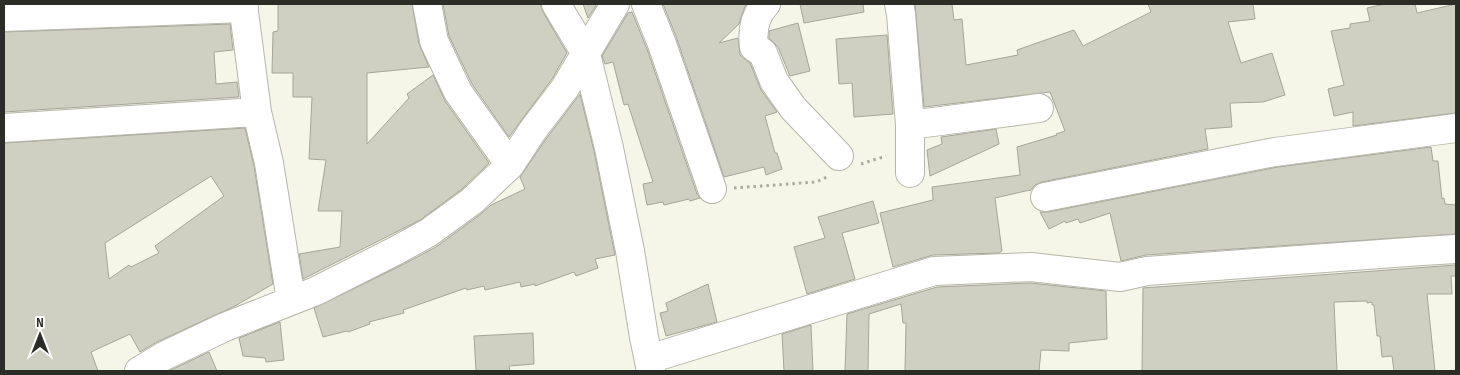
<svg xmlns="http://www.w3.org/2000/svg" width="1460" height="375" font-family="'Sofia Sans Condensed',sans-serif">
<rect width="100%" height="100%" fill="#f5f6e8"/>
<path fill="#cfcfc2" stroke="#a5a599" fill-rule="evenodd" d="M278 4H412L419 44 429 67 367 73V144L409 98 407 94 433 75 445 101 489 163 462 189 420 220 303 279 299 254 340 247 342 211H318L326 160 309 159 312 97H293V73H272L273 32 278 31Z
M443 4H540L543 12 567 53 552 79 509 137 472 84 449 36Z
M583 4H597L588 18Z
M663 4H746L742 14 739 24 719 43 738 38 740 55 750 63 761 90 777 112 765 116 775 153H777L782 169 766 175 764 167 724 177 677 39Z
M800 4H863L864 12 804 23Z
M915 4H952L954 20 962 19 966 65 1018 55 1017 50 1074 30 1083 46 1151 12 1148 4H1253L1255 19 1228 22 1241 63 1272 53 1285 95 1263 102 1230 103 1232 127 1205 129 1208 149 1042 182 1035 185 1030 191V190L995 198 1002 251 999 253 933 255 893 267 880 213 933 200 932 187 1020 175 1017 147 1057 135 1056 134 1065 131 1050 92 924 107Z
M1385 4H1415L1417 13 1456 4V113L1353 126V112L1334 116 1328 89 1344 85 1331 31 1350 28V24L1370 21 1367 8Z
M632 12 647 49 697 194 700 198 690 201 689 199 664 205 663 202 647 205 643 184 653 182 628 104 624 105 613 62 605 64 602 56 628 13Z
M798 23 810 71 790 76 778 47 769 38V31Z
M230 24 233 50 214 52 216 84 237 82 239 97 4 112V32Z
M887 35 893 114 854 117 852 83 839 84 836 39Z
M580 94 594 151 615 255 595 259 598 268 576 276 574 272 535 286V284L521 287 520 282 485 290 484 286 467 290 466 288 403 310 404 313 369 322 370 324 348 332 347 331 323 337 314 308 404 264 436 247 481 214 491 205 525 189 520 177 546 139Z
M245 128 254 166 273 284 235 306 157 342 140 352 130 334 91 352 98 371H4V143ZM211 176 224 196 155 246 159 253 131 267 129 265 109 279 105 243Z
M996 129 999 144 930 176 927 150 942 144 941 137Z
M1431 147 1433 161H1438L1442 199 1444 198 1445 204 1456 205V234L1146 255 1121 261 1110 213 1080 223 1078 219 1066 223 1065 221 1049 229 1040 212H1048L1278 167Z
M873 201 879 223 842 233 855 279 807 294 794 247 825 238 818 217Z
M1456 265V276H1451L1452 294H1427L1435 371H1394L1392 356 1382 357 1380 336H1377L1374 305H1372V302L1367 303V301L1334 302 1337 371H1142L1143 288Z
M1030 283 1106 291 1107 339 1069 343V351L1041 350 1039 371H905L906 323H903L901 304 869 314 868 371H845L847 314 937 287Z
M708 284 717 322 666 336 660 313 668 311 666 303Z
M280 322 284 360 266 362 265 358 243 356 239 338Z
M811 325 813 371H784L782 334Z
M533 333 534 364 509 366 510 371H476L474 336Z
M209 352 217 371H169L171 370Z"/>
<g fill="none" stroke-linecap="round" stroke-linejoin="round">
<defs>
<path id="minor" d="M243 4 257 112 269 163 291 300
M427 4 434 41 458 92 510 165
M556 4 586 54 609 148 630 251 644 337 651 371
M646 4 662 44 712 189
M766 4C754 16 752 31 754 47L763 53 774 81 793 108 839 156
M899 4 901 14 910 125V173
M4 17 244 8
M910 125 1039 108
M4 128 257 112
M1045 197 1275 152 1456 128
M649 359 934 271 1031 267 1120 277 1147 271 1422 251 1456 249
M139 371 164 356 225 327 316 291 397 250 428 233 472 201 510 165 533 130 565 88 615 4"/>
</defs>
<use href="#minor" stroke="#b6b6a9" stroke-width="30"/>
<path stroke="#aaaba0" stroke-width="3" stroke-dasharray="2.5 4" stroke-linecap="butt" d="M861 164 886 156
M734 188 816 182 829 176"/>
<use href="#minor" stroke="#fff" stroke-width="28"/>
</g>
<rect width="1460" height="375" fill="none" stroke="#2d2d28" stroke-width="10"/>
<g transform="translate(40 335)" stroke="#ffffff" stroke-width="4" paint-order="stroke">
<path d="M0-4L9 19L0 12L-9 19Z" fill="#2d2d28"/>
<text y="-8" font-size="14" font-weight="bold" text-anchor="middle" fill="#2d2d28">N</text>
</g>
</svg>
